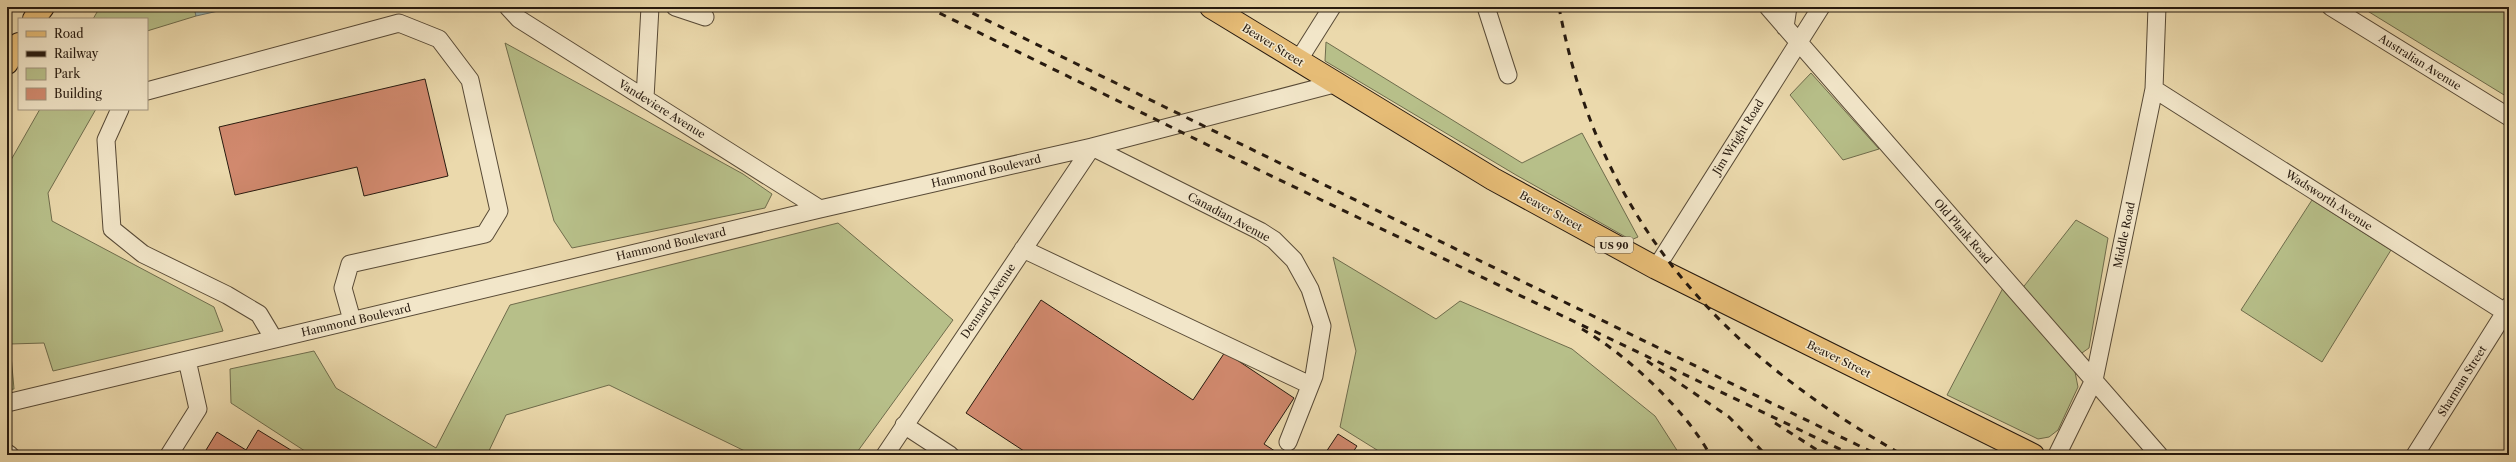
<svg xmlns="http://www.w3.org/2000/svg" width="2516" height="462" font-family="'Libre Caslon Text',serif">
<rect width="100%" height="100%" fill="#ebd9ac"/>
<filter id="stains"><feTurbulence type="fractalNoise" baseFrequency=".005" numOctaves="4"/><feColorMatrix values="0 0 0 0 .2 0 0 0 0 .09 0 0 0 0 .02 0 0 0 .5 -.17"/></filter>
<radialGradient id="worn" r=".72"><stop offset=".6" stop-color="#630" stop-opacity="0"/><stop offset="1" stop-color="#630" stop-opacity=".3"/></radialGradient>
<path fill="#b7bf89" stroke="#6f6c4c" d="M100 7H194L196 16 147 31V19H93Z
M2361 7H2509V98Z
M1326 42 1522 163 1582 133 1638 237 1631 240 1516 175 1325 61Z
M505 43 743 174 772 194 765 208 572 248 554 221Z
M1811 73 1879 149 1843 160 1790 95Z
M40 109H96L48 193 52 221 214 307 223 331 53 371 44 343 10 344 14 389 7 390V167Z
M2312 200 2391 250 2322 362 2241 310Z
M2076 220 2108 238 2089 348 2079 355 2021 290Z
M838 223 953 320 855 455H753L609 385 506 415 487 455H311L231 403 230 369 314 351 336 388 436 448 510 305Z
M1333 257 1436 319 1460 301 1572 349 1655 416 1680 455H1385L1340 427 1356 351Z
M2003 288 2075 372 2078 387 2058 430 2049 437 2038 439 1947 395Z"/>
<path fill="#9cb8b4" stroke="#6d7972" d="M194 7H236L196 16Z"/>
<path fill="#d1896e" stroke="#271a0f" d="M425 79 448 176 364 196 357 167 235 195 219 127Z
M1041 300 1193 400 1225 352 1294 398 1264 444 1281 455H1030L966 413Z
M258 430 299 455H203L217 432 246 450Z
M1338 434 1357 446 1351 455H1324Z"/>
<g fill="none" stroke-linecap="round" stroke-linejoin="round">
<defs>
<path id="minor" d="M508 7 519 19 820 209
M675 7 705 17
M1486 7 1508 75
M1768 7 2159 455
M2331 7 2509 117
M1785 27 1788 7
M1298 61 1332 7
M2154 89 2505 312
M147 91 399 23 439 39 470 80 499 211 485 234 350 264 343 288 352 320
M645 98 650 7
M120 109 106 140 112 229 143 254 227 295 259 314 274 339
M1023 249 1310 385
M1656 268 1821 7
M7 403 820 209 1092 147 1334 84
M904 425 950 455
M7 453 10 455
M169 455 198 409 187 360
M885 455 1092 147 1260 231 1274 240 1294 260 1310 289 1322 326 1314 376 1288 442
M2057 455 2094 380 2154 89 2157 7
M2415 455 2509 306"/>
<path id="major" d="M1211 7 1493 179 1656 268 2033 455"/>
<path id="highway" d="M34 19 43 7
M7 63 19 44"/>
</defs>
<use href="#minor" stroke="#584a36" stroke-width="19"/>
<use href="#major" stroke="#271a0f" stroke-width="24"/>
<use href="#highway" stroke="#271a0f" stroke-width="24"/>
<use href="#minor" stroke="#f2e6c9" stroke-width="17"/>
<use href="#major" stroke="#e6bc76" stroke-width="22"/>
<use href="#highway" stroke="#e6bc76" stroke-width="22"/>
<path stroke="#271a0f" stroke-width="3" stroke-dasharray="7 7" stroke-linecap="butt" d="M927 7 1232 157 1852 455
M960 7 1878 455
M1559 7C1598 218 1719 352 1903 455
M1582 329C1626 354 1686 410 1710 455
M1647 361 1729 417 1766 455
M1775 423 1825 455"/>
</g>
<g text-anchor="middle" stroke-width="3" stroke-linejoin="round" paint-order="stroke">
<rect fill="#f2e6c9" stroke="#645747" stroke-width="1" x="1595" y="237" width="38" height="16" rx="3"/>
<g font-size="10" font-weight="bold" fill="#271a0f">
<text x="1614" y="249">US 90</text>
</g>
<g font-size="11" fill="#271a0f" stroke="#f2e6c9">
<text transform="translate(1273 45) rotate(32)" y="4">Beaver Street</text>
<text transform="translate(2420 62) rotate(32)" y="4">Australian Avenue</text>
<text transform="translate(662 109) rotate(32)" y="4">Vandeviere Avenue</text>
<text transform="translate(1738 137) rotate(-58)" y="4">Jim Wright Road</text>
<text transform="translate(986 171) rotate(-13)" y="4">Hammond Boulevard</text>
<text transform="translate(2329 200) rotate(33)" y="4">Wadsworth Avenue</text>
<text transform="translate(1551 211) rotate(29)" y="4">Beaver Street</text>
<text transform="translate(1229 217) rotate(28)" y="4">Canadian Avenue</text>
<text transform="translate(1963 231) rotate(49)" y="4">Old Plank Road</text>
<text transform="translate(2124 235) rotate(-78)" y="4">Middle Road</text>
<text transform="translate(671 244) rotate(-13)" y="4">Hammond Boulevard</text>
<text transform="translate(988 301) rotate(-56)" y="4">Dennard Avenue</text>
<text transform="translate(356 320) rotate(-13)" y="4">Hammond Boulevard</text>
<text transform="translate(1839 359) rotate(26)" y="4">Beaver Street</text>
<text transform="translate(2462 381) rotate(-58)" y="4">Sharman Street</text>
</g>
</g>
<rect width="2516" height="462" fill="none" stroke="#ebd9ac" stroke-width="24"/>
<rect x="8" y="8" width="2500" height="446" fill="none" stroke="#271a0f" stroke-width="2"/>
<rect x="12" y="12" width="2492" height="438" fill="none" stroke="#271a0f"/>
<rect x="18" y="18" width="130" height="92" fill="#f2e6c9" stroke="#a1947f"/>
<rect x="26" y="31" width="20" height="6" fill="#e6bc76" stroke="#a1947f"/>
<text x="54" y="38" font-size="12" fill="#271a0f">Road</text>
<rect x="26" y="51" width="20" height="6" fill="#271a0f" stroke="#a1947f"/>
<text x="54" y="58" font-size="12" fill="#271a0f">Railway</text>
<rect x="26" y="68" width="20" height="12" fill="#b7bf89" stroke="#a1947f"/>
<text x="54" y="78" font-size="12" fill="#271a0f">Park</text>
<rect x="26" y="88" width="20" height="12" fill="#d1896e" stroke="#a1947f"/>
<text x="54" y="98" font-size="12" fill="#271a0f">Building</text>
<rect width="100%" height="100%" filter="url(#stains)"/>
<rect width="100%" height="100%" fill="url(#worn)"/>
</svg>
